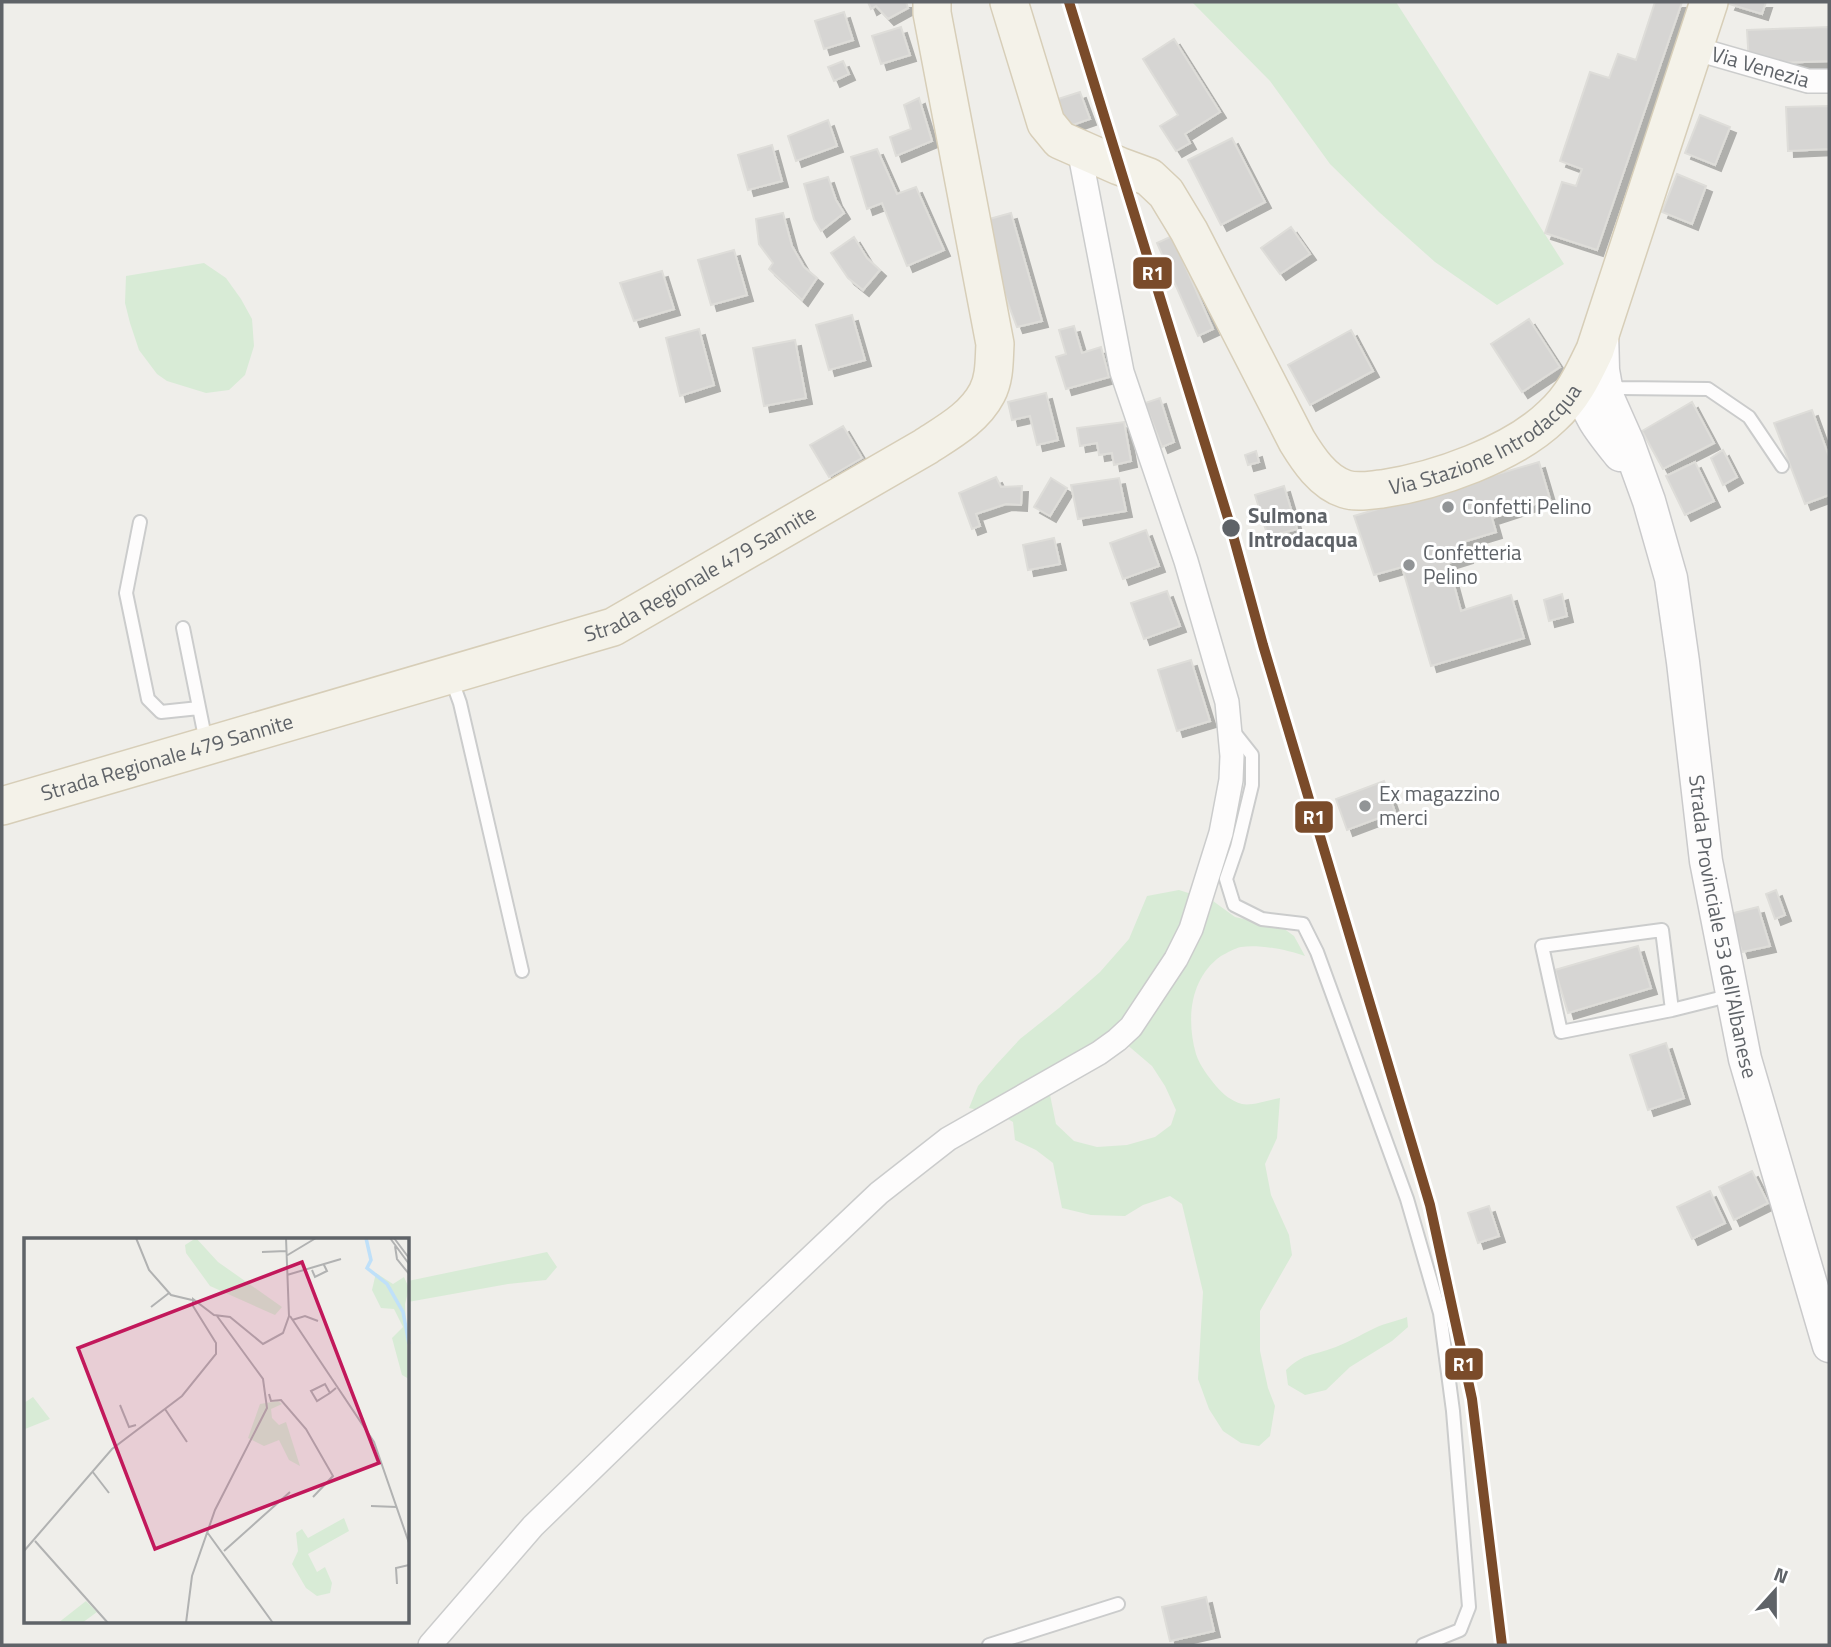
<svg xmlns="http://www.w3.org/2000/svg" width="1831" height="1647" font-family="'Titillium Web',sans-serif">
<defs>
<filter id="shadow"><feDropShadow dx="6" dy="6" stdDeviation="0" flood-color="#0004"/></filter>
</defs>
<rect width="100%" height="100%" fill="#efeeea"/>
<path fill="#d8ebd6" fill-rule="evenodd" d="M1192 2H1396L1564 264 1497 305 1435 262 1379 212 1330 164 1270 81Z
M204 263 226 278 241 299 252 319 254 346 245 375 229 390 206 393 167 381 157 374 139 350 130 323 125 303 126 276Z
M1179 890 1213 901 1235 917 1283 928 1294 936 1305 956C1288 950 1259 944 1241 947 1235 948 1227 953 1221 956 1190 978 1186 1019 1196 1054 1200 1066 1208 1076 1216 1086 1223 1094 1231 1101 1242 1104 1253 1106 1269 1100 1280 1098L1277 1138 1265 1164 1271 1195 1289 1235 1292 1255 1260 1311V1351L1268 1388 1275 1406 1270 1436 1259 1446 1241 1443 1223 1431 1209 1409 1198 1379 1203 1292 1182 1204 1170 1196 1143 1205 1125 1216 1091 1215 1062 1208 1053 1163 1036 1150 1015 1140 1013 1122 1001 1115 969 1108 978 1086 996 1065 1020 1039 1059 1008 1100 972 1129 939 1147 896ZM1125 1043 1152 1066 1165 1086 1176 1110 1171 1125 1155 1137 1127 1145 1097 1147 1074 1141 1056 1124 1049 1090Z
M547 1252 557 1267 546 1280 508 1284 408 1302V1281Z
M1407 1317 1408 1327 1392 1341 1350 1367 1326 1390 1305 1395 1288 1385 1286 1370C1303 1354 1310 1356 1330 1349 1346 1344 1360 1335 1375 1328 1385 1323 1397 1321 1407 1317Z"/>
<path fill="#d6d5d3" stroke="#deddd9" stroke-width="2" filter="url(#shadow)" d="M868 2H906L908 8 888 19 876 6 871 9Z
M1655 2H1682L1597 250 1545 233 1562 182 1576 186 1582 169 1560 161 1590 72 1609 78 1618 54 1636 60Z
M1730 2H1766L1762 14 1729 4Z
M844 12 853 40 824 49 815 21Z
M901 27 910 55 881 64 872 36Z
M1829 27V61L1749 64 1747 30Z
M1174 39 1220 112 1185 134 1190 143 1176 151 1160 126 1178 115 1143 59Z
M843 61 849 74 834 81 828 67Z
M1080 92 1090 119 1061 129 1052 101Z
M919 98 932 141 896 156 890 137 911 129 904 105Z
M1829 106V149L1788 151 1786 107Z
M1700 115 1730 127 1715 165 1685 153Z
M828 120 837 146 796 161 788 136Z
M1232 138 1265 202 1221 225 1188 160Z
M772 145 782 181 748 190 738 155Z
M877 149 897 194 916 187 944 250 907 266 882 203 867 209 851 157Z
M1677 174 1706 186 1692 224 1662 212Z
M828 177 836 200 844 213 821 231 814 219 804 184Z
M783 213 792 246 804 267 817 278 802 300 769 269 773 263 759 244 756 219Z
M1011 213 1042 321 1017 327 983 237 982 221Z
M1291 227 1310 254 1280 274 1261 248Z
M1172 236 1213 329 1198 336 1157 243Z
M854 237 867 258 880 270 863 290 848 278 831 253Z
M734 250 747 295 711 305 698 260Z
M662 271 674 309 634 321 620 283Z
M852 315 865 360 829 370 816 325Z
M1529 319 1560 367 1522 392 1491 344Z
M1074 326 1082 353 1101 347 1109 377 1066 389 1056 357 1066 354 1059 330Z
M699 329 714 385 680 396 666 338Z
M1351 330 1373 371 1310 405 1288 365Z
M795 340 806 398 764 406 753 348Z
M1046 393 1058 440 1037 445 1030 416 1012 420 1008 402Z
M1160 398 1174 442 1162 447 1145 403Z
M1692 402 1714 443 1663 469 1642 431Z
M1812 410 1829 457V495L1805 504 1774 423Z
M1124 422 1131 461 1114 465 1112 453 1099 455 1097 443 1080 446 1077 428Z
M843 426 862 458 829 477 810 445Z
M1723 450 1737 477 1723 485 1711 458Z
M1256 451 1259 462 1248 465 1245 455Z
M1539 462 1550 499 1492 518 1496 532 1463 542 1467 557 1448 563 1461 611 1511 595 1524 638 1431 666 1402 567 1374 575 1354 516Z
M1695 462 1714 501 1685 515 1666 476Z
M996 477 1001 487 1022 486 1021 505 1006 504 976 514 980 526 972 529 959 493Z
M1051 478 1067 488 1050 516 1034 507Z
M1119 478 1126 511 1078 519 1071 485Z
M1284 486 1297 529 1268 537 1255 495Z
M1146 530 1159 566 1123 579 1110 543Z
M1054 538 1060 564 1028 570 1023 545Z
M1167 591 1180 626 1144 639 1131 603Z
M1562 594 1567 616 1549 621 1544 600Z
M1191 660 1210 721 1177 731 1158 670Z
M1384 781 1395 812 1347 830 1336 799Z
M1776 890 1785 915 1775 919 1766 894Z
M1758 907 1770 946 1742 952 1730 914Z
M1638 946 1651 988 1568 1013 1555 970Z
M1666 1043 1684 1098 1648 1110 1630 1055Z
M1752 1171 1768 1203 1734 1220 1719 1187Z
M1710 1191 1725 1223 1692 1239 1677 1207Z
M1489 1206 1499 1236 1478 1243 1468 1213Z
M1206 1597 1214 1631 1170 1641 1162 1607Z"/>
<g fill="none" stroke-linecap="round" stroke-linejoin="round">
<defs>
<path id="service" d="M1607 386 1621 388 1708 389 1749 417 1782 466
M140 522 126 593 148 699 161 712 199 708
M183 628 206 742
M451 678 460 703 522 971
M1233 731 1252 755V785L1237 847 1226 879 1234 905 1262 919 1303 924 1317 952 1407 1199 1440 1313 1453 1411 1469 1607 1460 1630 1423 1645
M1672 1010 1662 930 1542 946 1561 1032 1672 1010 1732 995
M989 1645 1118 1604"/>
<g id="minor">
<path id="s1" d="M1693 48 1808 81H1829"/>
<path d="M430 1645 533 1526 746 1319 879 1193 948 1139 1099 1053 1117 1040 1131 1027 1176 959 1191 929 1221 833 1231 780 1232 756 1227 702 1186 561 1122 372 1079 149"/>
</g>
<g id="secondary">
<path id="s2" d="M1602 331 1603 370 1608 398 1628 443 1649 501 1671 578 1683 662 1706 861 1745 1059 1829 1346"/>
<path d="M1580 383C1587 415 1600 430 1620 455"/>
</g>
<g id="primary">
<path id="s3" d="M1009 2 1046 123 1060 140 1119 166 1149 177 1166 193 1189 231 1297 441C1308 459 1323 482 1345 489 1357 493 1370 490 1382 489 1436 481 1513 454 1552 416 1573 397 1583 375 1595 350L1709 2"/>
<path id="s4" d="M2 806 613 627 925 447C948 432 974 418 987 393 995 378 994 360 995 344L932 13V2"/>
</g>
</defs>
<use href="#service" stroke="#cbcccc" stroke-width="16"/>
<use href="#minor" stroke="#cbcccc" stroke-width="26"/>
<use href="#secondary" stroke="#cacacb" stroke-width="35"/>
<use href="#primary" stroke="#d7ceb8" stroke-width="40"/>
<use href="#service" stroke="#fdfcfc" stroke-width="12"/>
<use href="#minor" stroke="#fdfcfc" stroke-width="23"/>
<use href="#secondary" stroke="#fdfcfc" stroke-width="32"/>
<use href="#primary" stroke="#f4f2e9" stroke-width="37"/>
<defs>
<path id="rail-1" d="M1069 2 1231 528 1263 645 1430 1205 1472 1399 1502 1645"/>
</defs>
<use href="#rail-1" stroke="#fff" stroke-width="16"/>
<use href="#rail-1" stroke="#7a4b2a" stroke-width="10"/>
</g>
<g fill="#919496" stroke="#fff" stroke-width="2.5">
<circle cx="1448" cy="507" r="7"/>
<circle cx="1409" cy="565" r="7"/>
<circle cx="1365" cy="806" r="7"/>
</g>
<circle fill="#5f6368" stroke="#fff" stroke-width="2.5" cx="1231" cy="528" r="10"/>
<g text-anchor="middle" stroke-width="6" stroke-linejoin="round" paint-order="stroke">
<g font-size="21" fill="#5f6368" stroke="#fff">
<text dy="7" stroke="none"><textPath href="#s1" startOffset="70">Via Venezia</textPath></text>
<text dy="7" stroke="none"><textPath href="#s3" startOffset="772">Via Stazione Introdacqua</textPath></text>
<text dy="7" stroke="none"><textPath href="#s4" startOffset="738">Strada Regionale 479 Sannite</textPath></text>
<text dy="7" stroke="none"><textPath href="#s4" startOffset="172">Strada Regionale 479 Sannite</textPath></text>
<text dy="7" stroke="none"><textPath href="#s2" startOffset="611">Strada Provinciale 53 dell'Albanese</textPath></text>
</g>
<g font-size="21" fill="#5f6368" stroke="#fff" text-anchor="start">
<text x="1462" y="514">Confetti Pelino</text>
<text x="1423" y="560">Confetteria<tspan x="1423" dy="24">Pelino</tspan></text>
<text x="1379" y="801">Ex magazzino<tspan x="1379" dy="24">merci</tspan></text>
</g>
<g font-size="21" font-weight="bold" fill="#5f6368" stroke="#fff" text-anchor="start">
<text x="1248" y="523">Sulmona<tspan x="1248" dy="24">Introdacqua</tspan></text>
</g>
</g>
<g transform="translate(24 1238)">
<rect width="385" height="385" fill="#efeeea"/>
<path d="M172 0 194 24 258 69 251 77 186 48 162 15 161 7ZM352 35 369 46 380 39 385 50 381 66 385 141 378 137 368 100 379 89 370 71 357 70 348 52ZM9 159 26 181 1 191 0 165ZM254 163 258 166 247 171 248 180 255 187 262 184 276 228 265 222 255 202 240 208 224 200 236 166ZM320 280 325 293 284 316 293 334 301 329 308 345 306 355 293 358 282 350 268 326 274 313 272 295 278 291 284 300ZM62 363 73 374 58 385H34Z" fill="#d8ebd6"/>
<path fill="none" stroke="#bfe0f9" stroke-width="3.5" d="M342 0 347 22 343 30 363 46 379 74 385 106"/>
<path fill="none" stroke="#b1b2b2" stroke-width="2" d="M112 0 125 32 147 57 168 62M366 0 385 26M370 0 385 20M371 8 373 21 385 36M238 14 262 13M262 18 292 0M288 32 291 39 303 33 300 27M263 37 317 21M127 69 145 55M266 78 350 204 385 305M268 82 281 78 294 83M306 155 301 146 287 153 293 163 306 155 312 150M245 156 247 163 257 162 282 191 309 238 289 259M96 167 105 189 112 187M141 171 163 204M68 233 85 255M347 268 373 269M183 294 249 385M11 303 84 385M0 313 88 211 158 158 192 116V105L169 68V61L190 77 206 79 239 106 259 95 265 78 262 0M200 313 266 254M373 346 372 330 385 327M162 385 168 338 191 272 243 170 239 141 193 78"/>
<path fill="#c2185b" fill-opacity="0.15" stroke="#c2185b" stroke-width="3.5" d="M278 24 355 225 131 311 54 110Z"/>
<rect width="385" height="385" fill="none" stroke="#5f6368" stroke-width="3.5"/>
</g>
<g stroke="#fff" stroke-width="2.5">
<rect x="1132" y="256" width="41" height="34" rx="7" fill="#7a4b2a"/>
<rect x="1294" y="800" width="40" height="34" rx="7" fill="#7a4b2a"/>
<rect x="1444" y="1347" width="40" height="34" rx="7" fill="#7a4b2a"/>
</g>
<g font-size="19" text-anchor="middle" font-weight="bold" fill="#fff">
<text x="1153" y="280">R1</text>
<text x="1314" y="824">R1</text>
<text x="1464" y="1371">R1</text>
</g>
<rect width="1831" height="1647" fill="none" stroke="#5f6368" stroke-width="7"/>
<g transform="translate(1775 1591) rotate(21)" stroke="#ffffff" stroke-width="5" paint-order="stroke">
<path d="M0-5L12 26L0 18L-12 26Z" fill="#5f6368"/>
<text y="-10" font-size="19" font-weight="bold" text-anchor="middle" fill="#5f6368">N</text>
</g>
</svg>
